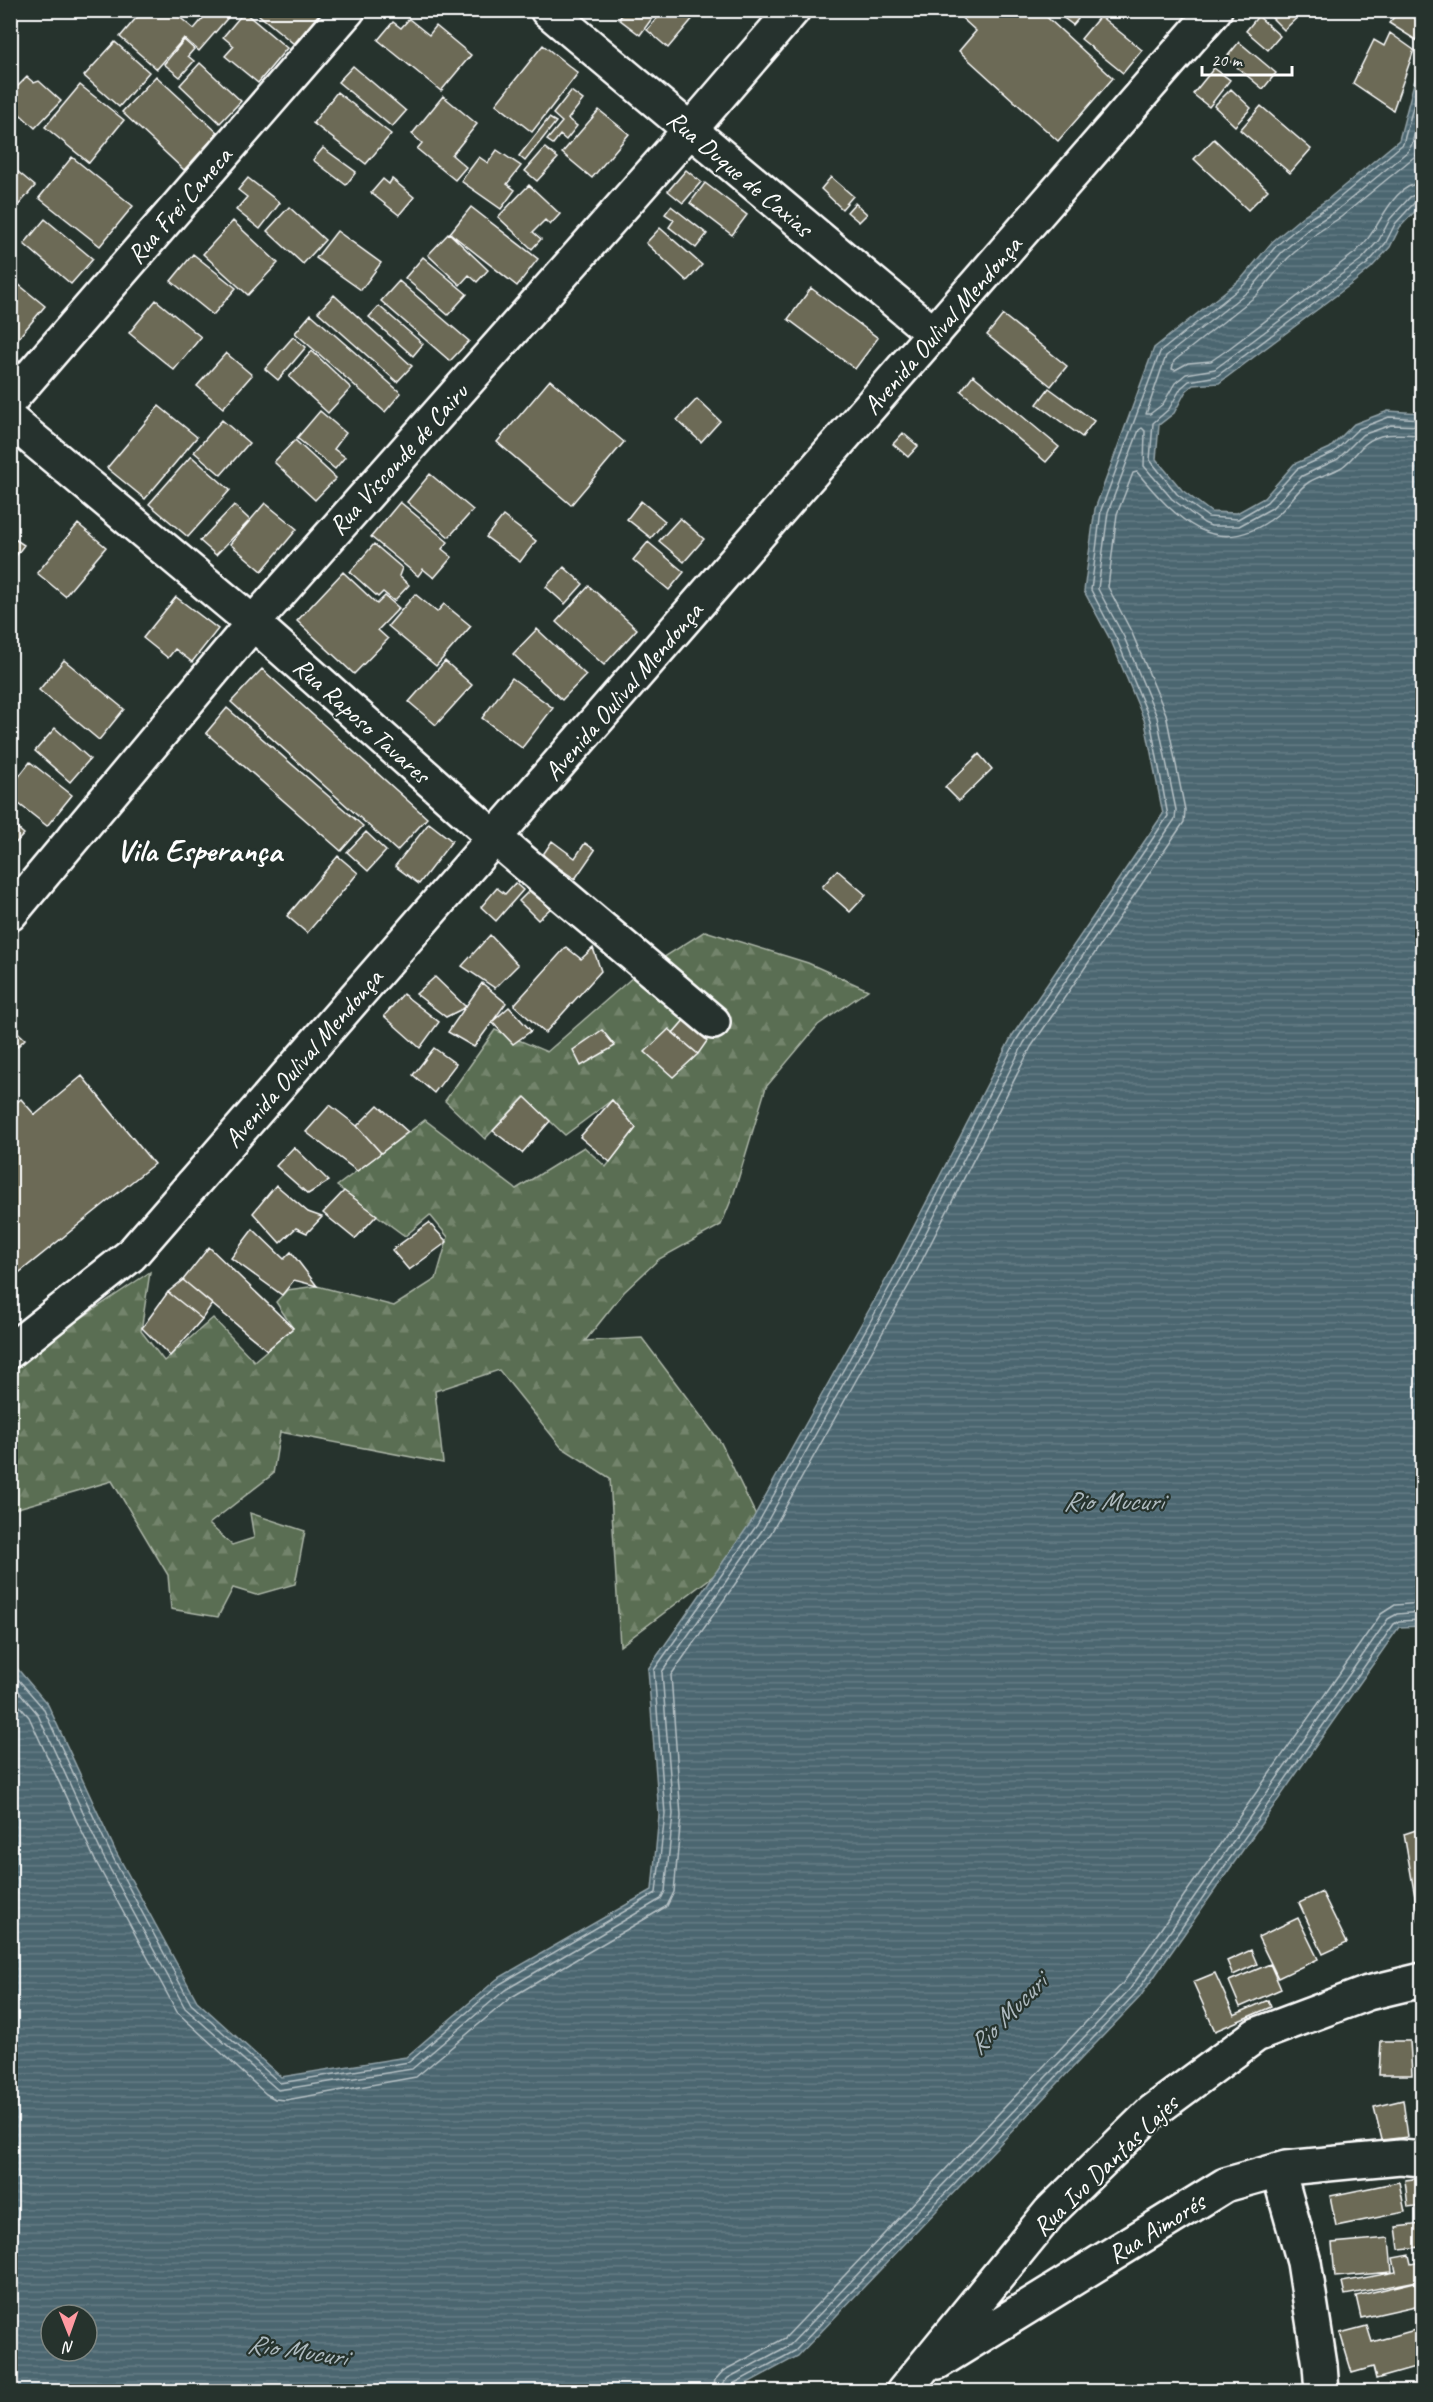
<svg xmlns="http://www.w3.org/2000/svg" width="1433" height="2402" font-family="Caveat,sans-serif">
<defs>
<pattern id="forest-firs" width="22" height="20" patternUnits="userSpaceOnUse" patternTransform="scale(1.5)"><rect width="22" height="20" fill="#5a6e52"/><path d="M5 1l3.5 6h-7zM16 11l3.5 6h-7z" fill="#73846c"/></pattern>
<pattern id="water-rules" width="6" height="5" patternUnits="userSpaceOnUse" patternTransform="scale(1.5)"><rect width="6" height="5" fill="#4b6670"/><path d="M0 2.5h6" fill="none" stroke="#667d85"/></pattern>
</defs>
<rect width="100%" height="100%" fill="#26332d"/>
<filter id="ink" filterUnits="userSpaceOnUse"><feTurbulence type="fractalNoise" baseFrequency=".0167" numOctaves="2"/><feDisplacementMap in="SourceGraphic" scale="12" xChannelSelector="R" yChannelSelector="G"/><feConvolveMatrix kernelMatrix="1 2 1 2 8 2 1 2 1" color-interpolation-filters="sRGB"/></filter>
<g filter="url(#ink)">
<path fill="url(#forest-firs)" stroke="#acb6a8" stroke-width="1.5" d="M705 931 808 963 868 990 818 1025 766 1087 734 1193 721 1225 659 1259 624 1292 585 1341 642 1338 721 1443 766 1536 620 1646 610 1478 561 1447 499 1370 435 1391 443 1463 280 1432 273 1474 209 1524 232 1545 254 1538 250 1513 305 1531 295 1584 256 1595 233 1588 218 1617 171 1609 168 1575 112 1481 11 1510V1365L150 1272 141 1331 164 1361 213 1318 254 1361 293 1328 276 1302 287 1290 317 1286 394 1306 436 1279 448 1237 430 1215 405 1236 337 1186 425 1120 516 1189 584 1147 606 1167 636 1128 612 1100 565 1135 524 1097 485 1139 445 1101 495 1030 547 1052 633 977Z"/>
<path fill="url(#water-rules)" stroke="#93a3a9" stroke-width="1.5" fill-rule="evenodd" d="M1422 63V204L1400 227 1390 247 1371 268 1354 282 1219 383 1193 385 1186 391 1174 413 1159 425 1156 459 1182 490 1211 512 1237 513 1264 498 1294 464 1330 448 1354 424 1388 411 1422 413V1626L1399 1627 1140 1997 798 2356 731 2392 11 2391V1661L48 1705 115 1850 197 2001 281 2077 406 2057 497 1979 652 1890 659 1815 648 1669 751 1522 894 1265 1012 1036 1163 814 1145 722 1112 643 1084 591 1095 509 1154 348 1242 278 1272 242 1304 215 1327 200 1399 140 1419 64ZM51 2315H87V2351H51Z"/>
<g fill="none" stroke-linecap="round" stroke-linejoin="round">
<path stroke="#b7c2c6" stroke-width="1.5" d="M1422 104 1412 144 1408 151 1336 211 1312 226 1282 252 1251 289 1166 356 1146 414H1150L1163 404 1175 383 1186 374 1215 369 1362 259 1379 240 1390 219 1410 197 1422 192
M1422 139 1420 149 1414 157 1341 217 1317 233 1288 258 1257 295 1174 361 1172 369 1175 370 1188 363 1211 361 1227 350 1356 252C1361 246 1367 241 1371 234 1384 216 1396 184 1422 183
M1422 199 1416 201 1395 224 1385 244 1367 264 1217 376 1189 381 1181 388 1169 409 1153 423 1150 460 1177 494 1208 517 1238 519 1267 502 1297 469 1333 453 1358 429 1389 417 1422 419
M10 1670 43 1708 110 1852 191 2004 280 2083 409 2062 500 1984 656 1893 665 1814 654 1670 757 1525 900 1268 1017 1039 1168 816 1150 720 1117 640 1091 590 1101 510 1160 352 1246 283 1276 246 1307 220 1331 205 1403 144 1422 75
M10 1681 37 1713 103 1856 185 2008 278 2090 412 2069 505 1990 661 1899 665 1891 673 1814 662 1672 763 1529 906 1271 1024 1043 1175 819 1176 810 1157 717 1124 637 1098 589 1108 512 1139 430 1142 428 1145 431 1144 466 1172 499 1204 523 1211 526H1239L1272 508 1302 476 1338 459 1362 435 1391 425 1422 426
M10 1695 29 1717 95 1860 177 2012 266 2094 275 2099 286 2100 416 2077 510 1998 667 1906 674 1892 681 1816 671 1675 771 1533 914 1276 1031 1047 1184 822 1185 810 1166 714 1132 633 1108 587 1117 514 1133 473 1137 472C1176 519 1217 563 1277 515 1289 506 1296 490 1309 482 1319 476 1332 473 1342 467 1351 461 1357 451 1365 444 1382 430 1403 435 1422 435
M713 2392 715 2380 723 2371 785 2338 1123 1983 1381 1614 1395 1605 1422 1603
M722 2392 723 2384 728 2378 790 2345 1130 1989 1388 1619 1397 1614 1422 1612
M730 2392 733 2384 795 2351 1136 1993 1394 1624 1399 1621 1422 1620"/>
</g>
<path fill="#6c6b56" stroke="#fff" stroke-width="1.5" d="M143 10H171L194 29 210 10H227L231 14 199 51 184 38 157 69 120 37Z
M253 10H315L319 14 294 44Z
M625 10H658L640 35 619 19Z
M664 10H700L668 48 647 30Z
M953 10H1039L1113 78 1058 141 959 51 976 31Z
M1053 10H1067L1078 19 1073 25Z
M1264 10H1303L1304 11 1284 30Z
M1400 10H1422V44L1389 23Z
M244 12 287 48 258 83 225 56 234 46 223 37Z
M1100 16 1142 50 1123 73 1081 39Z
M1258 16 1280 36 1268 50 1246 31Z
M409 19 429 35 436 26 471 55 441 91 378 40 393 22 401 28Z
M1390 33 1414 50 1393 110 1353 83 1374 40 1384 46Z
M184 40 194 49 188 56 194 61 180 77 164 64Z
M115 42 149 72 119 107 84 76Z
M1239 42 1276 73 1263 89 1226 58Z
M543 45 578 73 532 132 496 104Z
M200 63 241 101 220 123 180 85Z
M353 66 406 111 392 127 338 82Z
M1214 68 1230 80 1209 107 1193 94Z
M156 76 218 133 184 170 122 112Z
M27 77 34 83 39 81 61 101 35 128 10 105V94Z
M80 85 124 120 89 163 45 127Z
M1231 89 1251 108 1235 126 1214 106Z
M571 91 583 100 568 119 577 126 566 140 560 135 553 144 547 140 562 122 553 114Z
M337 92 391 134 366 164 313 123Z
M443 96 477 124 452 155 466 167 455 180 417 149 422 143 412 134Z
M1261 106 1311 149 1290 173 1240 130Z
M599 110 629 134 592 178 562 153Z
M549 118 556 122 525 161 519 156Z
M1214 139 1268 190 1248 210 1194 159Z
M323 148 356 172 346 185 313 160Z
M545 148 558 158 537 181 525 171Z
M497 150 521 166 507 184 515 190 501 209 461 181 479 157 488 163Z
M72 157 133 206 100 246 39 198Z
M11 166 35 186 10 215V166Z
M686 170 701 182 683 203 668 191Z
M831 177 853 196 842 209 821 189Z
M248 178 280 203 260 229 236 210 247 197 238 190Z
M383 179 389 184 392 179 414 197 399 215 371 193Z
M705 183 747 215 732 235 690 203Z
M529 185 560 214 550 225 545 220 533 232 541 239 532 249 498 217Z
M855 203 867 214 859 222 847 212Z
M671 206 707 234 696 248 669 227 674 220 665 214Z
M289 207 325 240 303 264 267 231Z
M471 207 538 259 517 286 450 233Z
M45 219 93 259 71 284 24 244Z
M233 221 278 263 248 295 203 254Z
M660 228 702 265 687 281 646 243Z
M337 231 381 263 361 290 316 258Z
M449 233 488 270 477 282 469 275 460 285 428 255Z
M193 254 236 288 213 315 171 281Z
M423 257 467 294 448 315 405 278Z
M399 281 469 341 450 361 381 301Z
M18 284 45 306 10 348V293Z
M811 288 878 338 855 369 788 319Z
M334 295 412 366 397 382 318 312Z
M156 300 201 337 174 370 129 333Z
M379 306 423 344 413 356 369 317Z
M311 314 401 393 385 412 295 333Z
M1003 315 1067 366 1051 386 987 335Z
M293 337 306 347 278 380 265 369Z
M312 351 351 388 328 413 289 377Z
M226 353 252 375 223 408 197 386Z
M973 375 1059 447 1046 462 961 391Z
M550 380 624 442 571 505 497 442Z
M1049 388 1094 421 1082 437 1037 404Z
M697 399 720 421 701 442 677 420Z
M159 406 197 437 145 499 107 468Z
M320 411 346 433 334 449 345 457 335 469 297 438Z
M222 420 249 443 221 475 194 452Z
M903 433 918 446 908 457 893 444Z
M295 440 336 478 315 500 274 462Z
M191 456 230 490 188 537 149 504Z
M430 474 473 510 449 537 407 502Z
M641 501 665 521 651 538 627 519Z
M400 502 448 542 442 549 452 557 434 578 423 569 418 576 371 537Z
M265 503 297 529 262 571 230 544Z
M234 505 250 520 216 555 200 541Z
M503 516 536 541 520 562 486 537Z
M680 518 704 539 684 562 659 541Z
M78 524 106 547 65 596 37 573Z
M10 536 24 545 10 564Z
M648 542 684 572 669 590 633 560Z
M374 544 402 568 399 576 409 585 394 601 383 592 378 597 350 572Z
M564 567 583 584 565 604 546 587Z
M343 572 377 604 385 596 399 608 378 630 388 639 354 674 297 621Z
M589 586 637 629 604 665 556 622Z
M415 594 437 612 444 604 471 626 436 666 388 626Z
M176 597 218 629 192 662 175 649 168 658 143 638Z
M537 629 586 675 562 700 513 654Z
M64 660 124 709 99 740 39 690Z
M445 661 472 685 436 725 409 702Z
M262 669 427 818 397 851 231 702Z
M512 678 553 708 522 748 482 718Z
M227 708 363 826 341 851 206 733Z
M55 728 90 759 70 782 35 751Z
M979 754 992 769 959 801 945 787Z
M30 762 72 795 47 826 10 797V788Z
M10 822 24 834 10 849Z
M429 823 452 841 419 884 395 866Z
M366 832 386 851 368 871 347 852Z
M552 841 575 858 585 843 595 850 575 879 542 856Z
M338 856 358 873 307 933 287 916Z
M837 870 866 895 850 912 822 887Z
M515 883 523 890 496 921 481 907 497 888 505 894Z
M533 887 552 907 538 920 519 901Z
M490 935 518 965 495 988 462 966Z
M566 947 581 959 593 948 601 971 545 1033 514 1005Z
M435 977 466 1007 446 1017 416 994Z
M482 983 506 1003 474 1047 448 1032Z
M403 994 439 1022 420 1048 384 1016Z
M509 1007 531 1031 513 1044 492 1022Z
M686 1018 707 1041 698 1054 673 1033Z
M10 1025 25 1039 14 1050 10 1047Z
M669 1029 698 1054 673 1077 645 1052Z
M602 1030 615 1046 581 1066 573 1050Z
M434 1048 456 1064 434 1093 413 1075Z
M82 1076 154 1164 10 1280V1108L21 1099 35 1115Z
M525 1097 550 1121 522 1153 493 1131Z
M612 1100 636 1128 610 1162 580 1137Z
M330 1105 357 1126 381 1153 357 1171 306 1132Z
M378 1105 408 1132 381 1153 357 1126Z
M294 1147 329 1181 308 1194 276 1166Z
M276 1185 308 1212 322 1217 307 1233 296 1228 280 1243 253 1213Z
M344 1191 377 1215 355 1239 323 1213Z
M429 1223 447 1242 409 1270 392 1250Z
M253 1229 284 1259 291 1252 317 1286 294 1280 282 1295 231 1258Z
M209 1247 293 1328 267 1350 183 1280Z
M183 1280 212 1304 202 1319 168 1292Z
M168 1292 202 1319 170 1356 142 1328Z
M1422 1828V1919L1419 1920 1404 1834Z
M1322 1892 1347 1943 1323 1954 1299 1903Z
M1298 1918 1318 1959 1278 1978 1258 1937Z
M1251 1950 1257 1964 1233 1975 1227 1961Z
M1270 1964 1281 1989 1240 2007 1229 1981Z
M1215 1973 1234 2015 1268 2000 1271 2007 1215 2031 1193 1982Z
M1381 2041H1410L1412 2075H1379Z
M1403 2100 1408 2137 1382 2140 1374 2107Z
M1422 2178V2205L1408 2207 1405 2180Z
M1399 2182 1405 2212 1336 2226 1330 2196Z
M1422 2224V2247L1399 2249 1396 2227Z
M1389 2238 1392 2272 1335 2277 1332 2243Z
M1409 2255 1411 2264 1422 2262V2280L1345 2295 1342 2282 1396 2272 1393 2258Z
M1415 2282 1420 2305 1361 2318 1356 2296Z
M1367 2326 1372 2342 1422 2328V2366L1376 2379 1373 2367 1352 2373 1340 2333Z
M1421 2385 1422 2392H1405Z"/>
<g fill="none" stroke-linecap="round" stroke-linejoin="round">
<defs>
<path id="minor" d="M547 10 934 334
M10 400 348 10
M10 420 253 623 495 838 713 1022
M10 914 253 623 689 131 793 10
M10 1351 131 1255 1215 10
M1278 2170 1304 2262 1320 2365 1322 2392
M938 2362 1225 2185 1286 2168 1400 2157 1422 2159
M903 2392 1050 2212 1152 2112 1256 2035 1368 1993 1422 1980"/>
</defs>
<use href="#minor" stroke="#fff" stroke-width="38"/>
<use href="#minor" stroke="#26332d" stroke-width="33"/>
</g>
</g>
<g text-anchor="middle" stroke-width="4.5" stroke-linejoin="round" paint-order="stroke">
<g font-size="26" fill="#fff" stroke="#26332d">
<text transform="translate(740 173) rotate(40)" y="9">Rua Duque de Caxias</text>
<text transform="translate(179 205) rotate(-49)" y="9">Rua Frei Caneca</text>
<text transform="translate(942 325) rotate(-49)" y="9">Avenida Oulival Mendonça</text>
<text transform="translate(398 459) rotate(-48)" y="9">Rua Visconde de Cairu</text>
<text transform="translate(623 691) rotate(-49)" y="9">Avenida Oulival Mendonça</text>
<text transform="translate(362 720) rotate(42)" y="9">Rua Raposo Tavares</text>
<text transform="translate(303 1058) rotate(-49)" y="9">Avenida Oulival Mendonça</text>
<text transform="translate(1105 2165) rotate(-44)" y="9">Rua Ivo Dantas Lajes</text>
<text transform="translate(1156 2228) rotate(-32)" y="9">Rua Aimorés</text>
</g>
<g font-size="27" font-style="italic" fill="#aebabf" stroke="#26332d">
<text x="1113" y="1510">Rio Mucuri</text>
<text transform="translate(1007 2014) rotate(-46)" y="9">Rio Mucuri</text>
<text transform="translate(297 2350) rotate(8)" y="9">Rio Mucuri</text>
</g>
<g font-size="32" font-weight="bold" fill="#fff" stroke="#26332d">
<text x="199" y="861">Vila Esperança</text>
</g>
</g>
<rect width="1433" height="2402" fill="none" stroke="#26332d" stroke-width="36"/>
<rect x="18" y="18" width="1397" height="2366" fill="none" stroke="#fff" stroke-width="2" filter="url(#ink)"/>
<g transform="translate(69 2333) rotate(179)"><circle r="28" fill="#26332d" stroke="#7d8581" stroke-width="1.5"/>
<path d="M0-4.5L10 22L0 15L-10 22Z" fill="#ff9aa2"/>
<text y="-9" font-size="16" font-weight="bold" text-anchor="middle" fill="#ffffff">N</text>
</g>
<path d="M1202 66v9h90v-9" fill="none" stroke="#ffffff" stroke-width="3"/>
<text x="1211" y="66" font-size="18" fill="#ffffff" stroke="#26332d" stroke-width="4.5" paint-order="stroke">20 m</text>
</svg>
